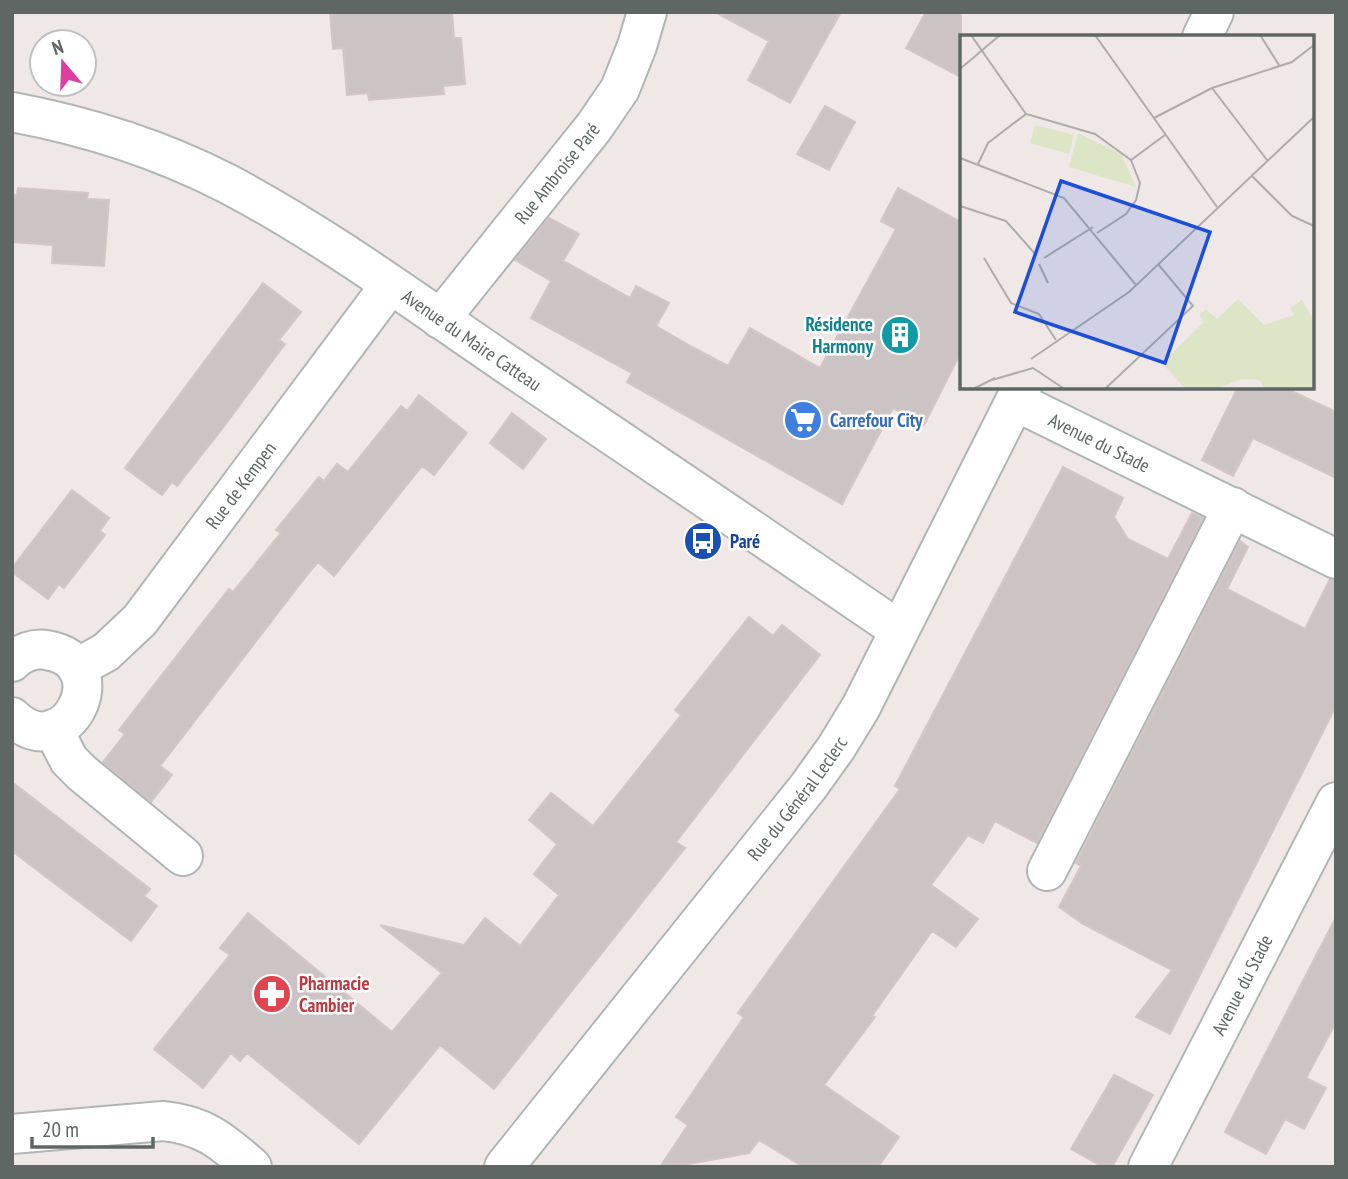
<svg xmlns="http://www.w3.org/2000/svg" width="1348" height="1179" font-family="'PT Sans Narrow',sans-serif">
<rect width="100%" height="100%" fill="#f0e8e7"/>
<path fill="#ccc4c4" stroke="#d4c6c6" stroke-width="2" d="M330 12H452L454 38H461L465 84 443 86 444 94 369 100 368 93 347 95 343 48 333 49Z
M715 12H841L790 103 748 80 769 41Z
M926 12H961V77L906 48Z
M825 106 855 122 829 170 797 154Z
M18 188 88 193 87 199 109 200 104 266 52 263 53 245 12 242V195H17Z
M898 188 961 222V352L924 425 893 408 842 504 627 382 632 373 531 318 551 281 515 260 549 218 579 234 563 261 630 298 636 286 669 303 656 326 692 347 728 366 750 328 820 368 896 229 881 221Z
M263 283 301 312 279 340 285 344 222 429 177 486 172 482 162 495 125 468Z
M1238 387H1283L1336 412V478L1253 438 1233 476 1202 460Z
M419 395 467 433 434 475 422 466 334 576 318 562 307 575 160 766 172 775 151 802 103 762 125 734 119 730 229 589 233 592 281 533 276 530 319 477 324 481 337 464 348 472 401 406 407 411Z
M512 413 546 439 523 469 490 443Z
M1063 467 1123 498 1114 517 1128 539 1168 559 1192 513 1203 518 1037 843 995 821 983 843 968 835 931 885 978 919 956 947 932 931 872 1016 875 1017 824 1085 899 1137 878 1167H804L759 1140 749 1153 672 1167H660L688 1125 676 1117 744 1017 738 1013 900 789 895 786Z
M72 490 109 518 100 531 105 535 64 588 59 584 48 599 12 572V568Z
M1240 541 1248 547 1227 589 1305 629 1330 579 1336 581V706L1170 1034 1136 1017 1172 970 1083 924 1059 907 1081 866 1076 863Z
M749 617 773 636 782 625 820 655 676 842 685 848 494 1089 440 1045 359 1144 247 1053 240 1061 231 1053 203 1088 154 1049 230 955 220 948 248 913 392 1032 442 973 380 925 464 945 485 918 520 946 559 895 534 874 557 844 529 820 551 793 593 826 681 715 675 710Z
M12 782 150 889 144 896 157 906 131 941 12 851Z
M1336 917V1022L1306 1078 1326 1088 1304 1129 1285 1119 1266 1154 1225 1132Z
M1114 1075 1153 1095 1112 1167H1103L1071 1149Z"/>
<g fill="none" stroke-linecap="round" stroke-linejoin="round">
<defs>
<g id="minor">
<path d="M1202 37 1214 12"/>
<path id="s1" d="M12 112C87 126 160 149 228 184 325 235 418 304 508 365 639 453 769 541 899 630"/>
<path id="s2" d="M440 319 594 127 620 89 637 46 647 12"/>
<path id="s3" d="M1015 401 1336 559"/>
<path d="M12 662C20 653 34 648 46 650 121 661 65 770 12 717"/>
<path id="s4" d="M77 668 106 652 140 620 390 285"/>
<path d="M53 729 69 760 82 773 183 856"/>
<path d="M1047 871 1233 507"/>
<path d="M12 1134 163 1121C204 1125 222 1141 252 1167"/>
<path id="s5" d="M504 1167 808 787 836 748 861 707 1022 387"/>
<path id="s6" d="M1148 1167 1336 802"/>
</g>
</defs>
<use href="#minor" stroke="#b0b6b6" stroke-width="42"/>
<use href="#minor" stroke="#fff" stroke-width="38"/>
</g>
<defs>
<symbol id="building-disc" viewBox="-11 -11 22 22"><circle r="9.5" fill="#0f9aa8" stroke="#fff"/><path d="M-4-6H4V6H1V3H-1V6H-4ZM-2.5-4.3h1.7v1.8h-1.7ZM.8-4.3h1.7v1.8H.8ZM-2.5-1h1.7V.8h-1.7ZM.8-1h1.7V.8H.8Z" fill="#fff"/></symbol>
<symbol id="supermarket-disc" viewBox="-11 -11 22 22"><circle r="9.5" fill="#3f7fe0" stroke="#fff"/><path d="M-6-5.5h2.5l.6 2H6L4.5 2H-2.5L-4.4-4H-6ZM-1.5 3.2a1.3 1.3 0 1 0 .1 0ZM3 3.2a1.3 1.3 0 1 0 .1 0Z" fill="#fff"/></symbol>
<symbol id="bus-disc" viewBox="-11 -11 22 22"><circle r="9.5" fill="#1a4fb4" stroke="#fff"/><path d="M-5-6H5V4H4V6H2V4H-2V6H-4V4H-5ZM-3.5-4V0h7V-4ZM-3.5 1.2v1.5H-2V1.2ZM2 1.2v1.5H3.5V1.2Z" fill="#fff"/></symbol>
<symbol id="pharmacy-disc" viewBox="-11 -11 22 22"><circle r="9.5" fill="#e0444e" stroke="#fff"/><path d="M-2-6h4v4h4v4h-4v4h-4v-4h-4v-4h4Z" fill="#fff"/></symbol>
</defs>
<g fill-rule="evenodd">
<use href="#building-disc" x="878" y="313" width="44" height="44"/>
<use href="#supermarket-disc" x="781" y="398" width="44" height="44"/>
<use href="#bus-disc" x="681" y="519" width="44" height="44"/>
<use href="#pharmacy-disc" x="250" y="972" width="44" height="44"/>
</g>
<g text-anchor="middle" stroke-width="5" stroke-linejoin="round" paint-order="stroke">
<g font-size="19" fill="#5f6765" stroke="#fff">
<text dy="7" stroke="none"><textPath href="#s2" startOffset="187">Rue Ambroise Paré</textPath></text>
<text dy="7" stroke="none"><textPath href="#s1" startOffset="518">Avenue du Maire Catteau</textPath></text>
<text dy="7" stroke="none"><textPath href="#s3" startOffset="94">Avenue du Stade</textPath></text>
<text dy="7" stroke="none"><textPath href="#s4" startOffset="248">Rue de Kempen</textPath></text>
<text dy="7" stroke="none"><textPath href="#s5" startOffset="471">Rue du Général Leclerc</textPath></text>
<text dy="7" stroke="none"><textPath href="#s6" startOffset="205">Avenue du Stade</textPath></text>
</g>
<g font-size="19" font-weight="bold" fill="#0d838f" stroke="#fff" text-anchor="end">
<text x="873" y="331">Résidence<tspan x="873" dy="22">Harmony</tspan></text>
</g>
<g font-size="19" font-weight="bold" fill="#366cbe" stroke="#fff" text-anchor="start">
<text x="830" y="427">Carrefour City</text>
</g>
<g font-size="19" font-weight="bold" fill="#164399" stroke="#fff" text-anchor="start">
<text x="730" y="548">Paré</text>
</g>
<g font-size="19" font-weight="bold" fill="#be3a42" stroke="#fff" text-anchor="start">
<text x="299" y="990">Pharmacie<tspan x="299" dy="22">Cambier</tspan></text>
</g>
</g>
<g transform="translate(960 35)">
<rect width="354" height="354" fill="#f0e8e7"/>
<path d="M75 90 114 100 109 119 70 108ZM118 98 161 119 176 152 109 132ZM278 264 304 290 334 280 330 273 342 265 353 284V353H304L300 345 282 344 257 353H225L202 328 244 287 239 280 246 274 257 284Z" fill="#dce5c6"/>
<path fill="none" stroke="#adacab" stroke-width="2" d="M11 0 66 79 135 99 171 125 205 100M135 0 257 172M300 0 319 30M0 34 40 0M252 53 307 125M194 83 252 53 332 27 354 10M0 123 104 163 176 250M18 129 28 108 66 79M291 140 332 181 354 191M0 171 46 186 76 220M137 198 166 179 176 165 180 148 171 125M24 223 51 268 79 279 96 305M84 223 133 192M79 229 88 248M71 324 169 257 354 82M32 345 73 333 103 353M15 353 35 343M146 353 233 271 198 229"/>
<path fill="#1d4ed8" fill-opacity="0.15" stroke="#1d4ed8" stroke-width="3.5" d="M101 146 250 197 205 328 55 277Z"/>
<rect width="354" height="354" fill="none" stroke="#5f6765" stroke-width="3.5"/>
</g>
<rect width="1348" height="1179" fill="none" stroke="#5f6765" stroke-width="28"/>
<g transform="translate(63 63) rotate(341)"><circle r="33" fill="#ffffff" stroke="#bfc2c1" stroke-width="2"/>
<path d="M0-5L12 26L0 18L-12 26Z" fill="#df3ea1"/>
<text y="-10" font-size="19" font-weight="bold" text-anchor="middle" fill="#5f6765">N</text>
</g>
<path d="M32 1137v10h121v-10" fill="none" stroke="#5f6765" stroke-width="3.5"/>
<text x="42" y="1137" font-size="21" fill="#5f6765" stroke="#ffffff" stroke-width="5" paint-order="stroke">20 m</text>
</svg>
